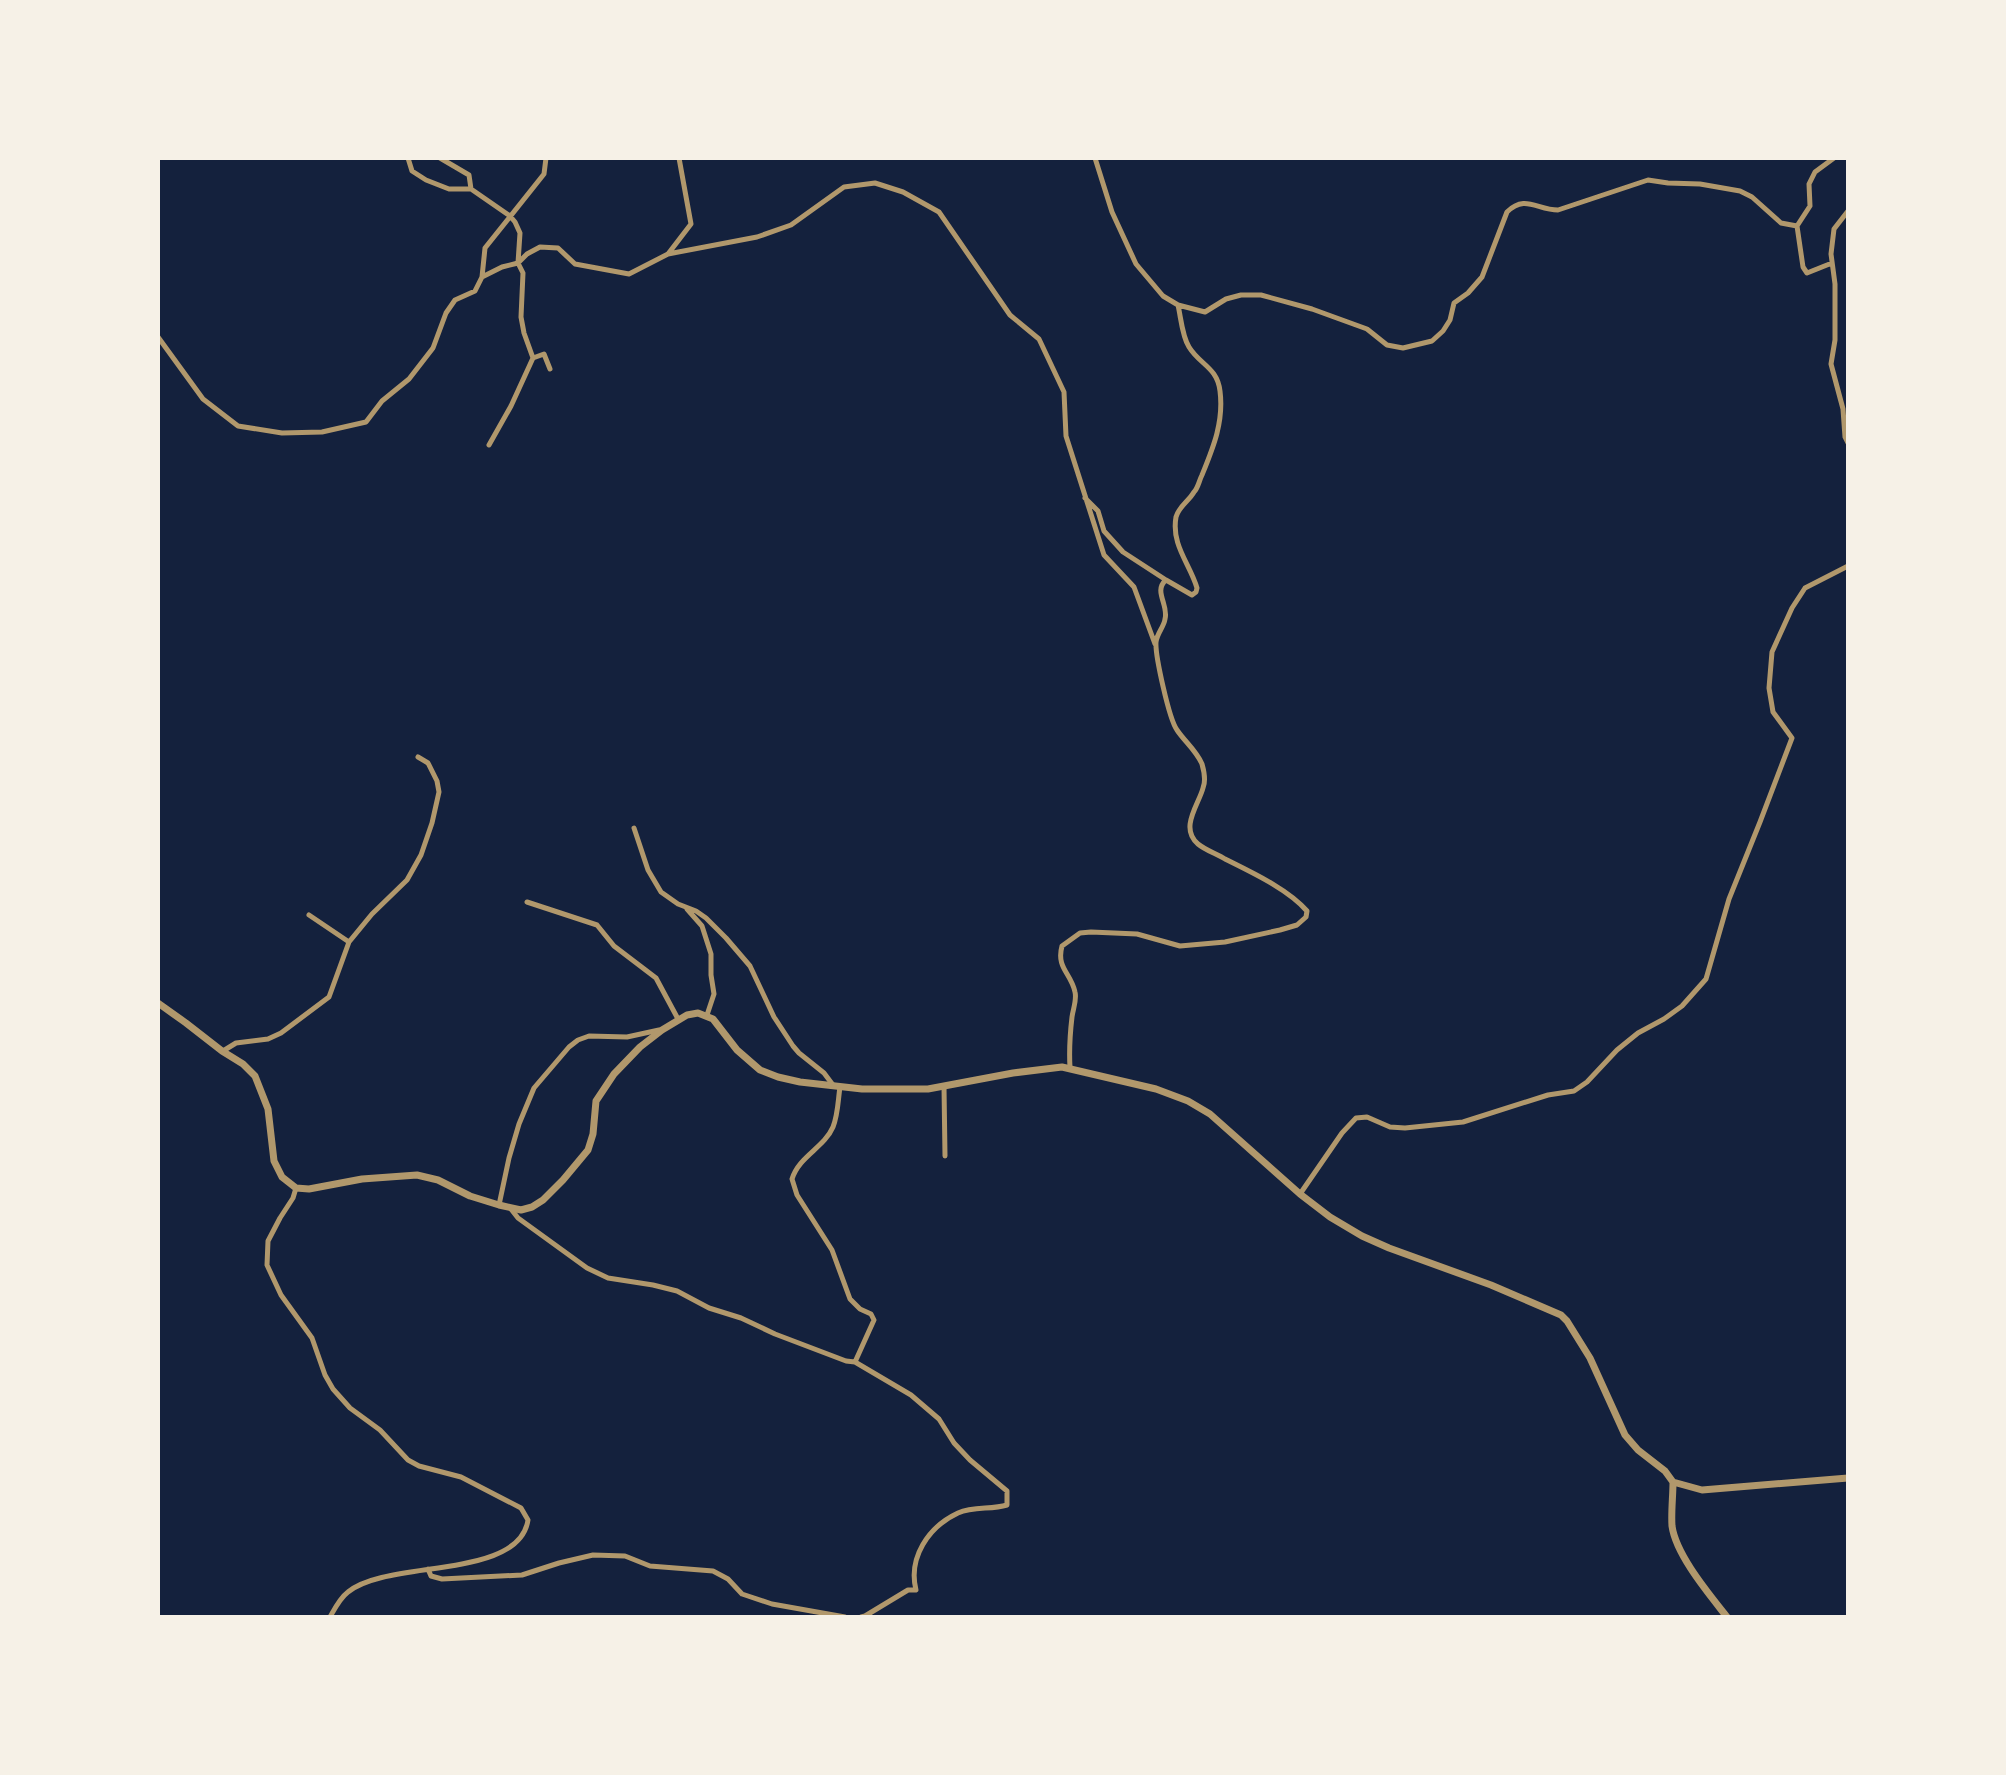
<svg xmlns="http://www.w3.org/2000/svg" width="2006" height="1775" font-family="'Open Sans',sans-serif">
<rect width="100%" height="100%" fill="#14213d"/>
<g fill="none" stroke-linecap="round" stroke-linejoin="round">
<path stroke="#b1986c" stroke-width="5" d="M408 158 412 171 426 180 449 189H471L510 216 515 222 520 233 518 263 523 273 521 317 524 333 533 358 511 406 489 445
M440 158 469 175 471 189
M1095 158 1112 212 1136 264 1163 296 1178 305 1205 312 1226 299 1241 295H1261L1312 309 1367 329 1387 345 1403 348 1432 341 1443 331 1450 320 1454 303 1468 293 1482 277 1507 212C1525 194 1537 210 1558 210L1648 180 1668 183 1700 184 1740 191 1752 197 1781 223 1797 226 1803 267 1807 273 1832 263
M1848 211 1834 229 1831 254 1835 284V340L1831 364 1843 409 1845 437 1848 443
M1797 226 1810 206 1809 184 1815 172 1834 158
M668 254 757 237 791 225 844 187 875 183 903 192 939 212 1010 315 1039 339 1064 392 1066 436 1104 555 1134 587 1155 644
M482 277 502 267 518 263 527 254 540 247 558 248 575 264 629 274 668 254 691 224 679 158
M158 337 203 399 238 426 282 433 322 432 366 422 382 401 409 379 433 348 446 313 455 300 475 291 482 277 485 248 544 174 546 158
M533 358 544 354 550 369
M1085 498 1098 511 1104 531 1123 552 1166 580
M634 828 648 870 661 892 678 904 696 911 706 918 726 938 750 966 774 1017 793 1046 799 1053 824 1073 833 1085
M527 902 597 925 614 946 656 978 678 1019
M687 909 702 926 711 954V975L714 994 707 1015
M309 915 349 942
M223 1051 236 1043 268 1039 281 1033 329 997 349 942 372 914 407 880 421 855 432 823 439 792 437 781 428 763 418 757
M1070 1068C1069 1051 1070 1034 1072 1017 1073 1009 1077 1000 1075 992 1071 973 1056 968 1062 946L1080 933 1091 932 1137 934 1180 946 1225 942 1280 930 1297 925 1306 917 1307 911C1288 889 1251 872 1225 859 1217 854 1205 850 1198 844 1179 828 1199 804 1203 788 1206 781 1204 771 1202 764 1196 750 1185 742 1177 730 1169 719 1155 655 1156 642 1157 633 1164 627 1165 619 1169 605 1153 591 1166 580L1192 595 1196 592 1197 588C1190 564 1171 545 1176 517 1179 506 1189 501 1194 492 1198 488 1199 481 1202 475 1213 448 1224 422 1220 391 1217 367 1200 365 1189 347 1182 336 1181 318 1178 305
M840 1087C838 1100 838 1115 833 1127 824 1148 799 1156 792 1179L797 1195 832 1250 850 1299 860 1309 871 1314 874 1320 855 1362
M944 1087 945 1156
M296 1188 293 1198 280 1218 268 1241 267 1265 281 1295 312 1338 325 1375 333 1389 350 1408 380 1430 408 1460 419 1466 461 1477 521 1508 528 1520C519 1580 388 1559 348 1592 340 1598 335 1608 330 1617
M1300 1194 1342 1133 1356 1118 1367 1117 1390 1127 1405 1128 1463 1122 1548 1095 1574 1091 1587 1082 1617 1050 1638 1033 1664 1019 1682 1006 1706 979 1729 899 1760 822 1792 738 1773 712 1769 688 1772 652 1792 608 1805 588 1848 566
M499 1205 509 1158 519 1124 534 1088 569 1047 578 1040 589 1036 627 1037 659 1030
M511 1209 518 1218 587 1268 608 1278 653 1285 677 1291 709 1308 741 1318 775 1334 846 1361 855 1362 911 1395 939 1419 954 1443 970 1460 1007 1491V1505C991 1510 974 1506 958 1513 928 1527 908 1558 916 1590H908L865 1616 861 1617
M428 1569 431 1576 442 1579 522 1575 559 1563 593 1555 625 1556 650 1566 713 1571 728 1579 742 1594 772 1604 845 1617"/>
<path stroke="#b1986c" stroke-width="7" d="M158 1003 186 1023 222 1051 243 1064 255 1076 268 1109 274 1161 282 1177 296 1188 309 1189 362 1179 417 1175 438 1180 470 1196 499 1205 521 1210 532 1207 543 1200 563 1180 588 1150 593 1134 596 1101 614 1074 640 1047 662 1030 687 1015 698 1013 713 1019 737 1050 760 1070 778 1077 800 1082 862 1089H928L1013 1073 1062 1067 1156 1089 1188 1101 1210 1114 1300 1194 1330 1217 1362 1236 1389 1248 1491 1285 1561 1315 1567 1321 1590 1358 1625 1435 1638 1450 1665 1471 1673 1482 1702 1490 1848 1478
M1673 1482C1673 1496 1671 1512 1672 1526 1676 1555 1709 1594 1727 1617"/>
</g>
<rect width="2006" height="1775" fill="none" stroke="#f6f1e7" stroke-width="320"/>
</svg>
